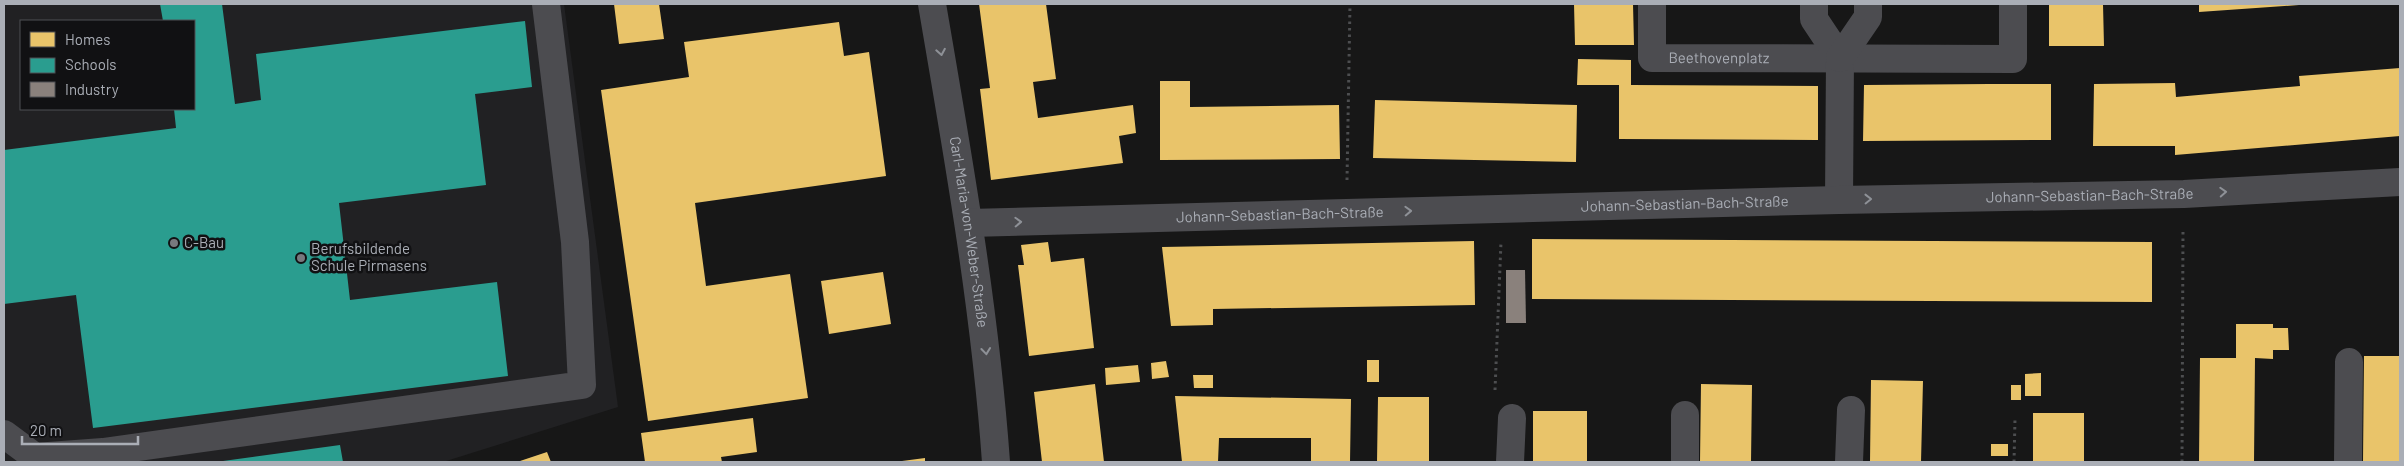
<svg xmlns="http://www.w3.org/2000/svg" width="2404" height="466" font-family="Barlow,sans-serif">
<rect width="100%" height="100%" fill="#171717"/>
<path fill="#212123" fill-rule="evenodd" d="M4 4H564L618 407 443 462H4ZM21 21H194V109H21Z"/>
<path fill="#e9c46a" d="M614 4H659L664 39 619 44Z
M979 4H1046L1056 79 1033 82 1038 118 1133 105 1136 133 1119 136 1123 163 991 180 980 89 990 88Z
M1574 4H1633L1634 45H1575Z
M2049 4H2103L2104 46H2049Z
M2199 4H2299V5L2199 12Z
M839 22 844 56 869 52 886 176 695 203 706 286 790 274 808 398 648 421 601 90 689 77 684 42Z
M1578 59 1631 60V85L1818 86V140L1619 139V85H1577Z
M2400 68V136L2175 155V146H2093L2094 84 2175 83 2176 97 2300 86 2299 76Z
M1160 81H1190V107L1339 105 1340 159 1160 160Z
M1989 84H2051V140L1863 141 1864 85Z
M1375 100 1577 105 1576 162 1373 158Z
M1532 239 2152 242V302L1532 299Z
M1474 241 1475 305 1213 309V325L1171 326 1162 247Z
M1048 242 1051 262 1084 258 1094 348 1029 356 1018 265H1024L1021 245Z
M883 272 891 324 829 334 821 281Z
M2236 324H2273V328H2288L2289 350H2273V359L2255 358 2254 462H2199L2200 358H2236Z
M2364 356H2400V462H2363Z
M1367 360H1379V382H1367Z
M1166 361 1169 377 1152 379 1151 363Z
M1138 365 1140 382 1106 385 1105 368Z
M2041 373V396H2025V374Z
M1193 375H1213V388H1194Z
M1871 380 1923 381 1921 462H1870Z
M1095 384 1104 462H1042L1034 392Z
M1701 384 1752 385 1751 462H1700Z
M2011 385H2021V400H2011Z
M1175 396 1351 399 1350 462H1311V438H1219L1218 462H1182Z
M1378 397H1429V462H1377Z
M1533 411H1587V462H1533Z
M2033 413H2084V462H2033Z
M753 418 757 452 721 457 722 462H645L641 433Z
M1991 444H2008V456H1991Z
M547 452 551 462H517Z
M925 458V462H903L902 461Z"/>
<path fill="#2a9d8f" d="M160 4H222L235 104 261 100 256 54 525 21 532 87 475 94 486 185 339 203 350 300 497 282 508 376 93 428 76 295 4 304V150L176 128 174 109H194V21H163Z
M340 445 343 462H223V461Z"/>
<path fill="#8a817c" d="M1506 270H1525L1526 323H1506Z"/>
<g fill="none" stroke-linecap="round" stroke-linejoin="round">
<path stroke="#4d4e50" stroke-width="3" stroke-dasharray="2.5 4" stroke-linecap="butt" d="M1347 180 1350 4
M1495 390 1501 242
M2014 462 2015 419
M2182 462 2183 228"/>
<g stroke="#4c4c50" stroke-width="28">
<path id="s1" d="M932 4C958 156 985 308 996 462"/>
<path id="s2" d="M1652 4V58L2013 59V4"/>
<path d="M1814 4V19L1840 58 1839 200"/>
<path d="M1840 58 1868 17V4"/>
<path id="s3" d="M969 223 1839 200 2184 194 2400 182"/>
<path d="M4 434 35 457 103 452 582 385 575 242 546 4"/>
<path d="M1510 462 1512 418"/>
<path d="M1685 462V415"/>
<path d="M1849 462 1851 410"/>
<path d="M2348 462 2349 362"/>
</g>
</g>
<defs><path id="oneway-chevron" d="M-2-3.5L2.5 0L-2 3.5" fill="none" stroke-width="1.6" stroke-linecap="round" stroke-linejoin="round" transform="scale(1.25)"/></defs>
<g stroke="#8e9197">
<use href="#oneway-chevron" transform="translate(941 52) rotate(80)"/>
<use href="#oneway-chevron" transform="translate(2223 192) rotate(-3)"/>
<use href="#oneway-chevron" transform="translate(1868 199) rotate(-1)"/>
<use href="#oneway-chevron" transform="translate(1408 211) rotate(-2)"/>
<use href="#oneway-chevron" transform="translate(1018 222) rotate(-2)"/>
<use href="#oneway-chevron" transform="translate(986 351) rotate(84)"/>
</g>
<g fill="#77797e" stroke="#111113" stroke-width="2">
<circle cx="174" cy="243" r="5"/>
<circle cx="301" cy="258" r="5"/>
</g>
<g text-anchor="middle" stroke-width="5" stroke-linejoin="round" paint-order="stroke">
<g font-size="15" fill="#aaaeb6" stroke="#111113">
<text dy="5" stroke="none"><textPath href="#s2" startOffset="121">Beethovenplatz</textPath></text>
<text dy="5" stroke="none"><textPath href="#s3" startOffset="1121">Johann-Sebastian-Bach-Straße</textPath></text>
<text dy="5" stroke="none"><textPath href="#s3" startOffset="716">Johann-Sebastian-Bach-Straße</textPath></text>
<text dy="5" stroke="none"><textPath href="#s3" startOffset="311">Johann-Sebastian-Bach-Straße</textPath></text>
<text dy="5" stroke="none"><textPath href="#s1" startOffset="231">Carl-Maria-von-Weber-Straße</textPath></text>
</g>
<g font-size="15" fill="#aaaeb6" stroke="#111113" text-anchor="start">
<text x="184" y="248">C-Bau</text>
<text x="311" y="254">Berufsbildende<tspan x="311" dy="17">Schule Pirmasens</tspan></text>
</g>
</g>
<rect width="2404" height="466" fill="none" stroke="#aaaeb6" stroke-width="10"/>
<rect x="20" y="20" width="175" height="90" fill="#111113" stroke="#4e5054"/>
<rect x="30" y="32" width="25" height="15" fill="#e9c46a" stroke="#4e5054"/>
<text x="65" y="45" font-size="15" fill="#aaaeb6">Homes</text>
<rect x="30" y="58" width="25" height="15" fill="#2a9d8f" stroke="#4e5054"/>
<text x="65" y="70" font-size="15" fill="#aaaeb6">Schools</text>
<rect x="30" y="82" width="25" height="15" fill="#8a817c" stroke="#4e5054"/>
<text x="65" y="95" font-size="15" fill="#aaaeb6">Industry</text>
<path d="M22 436v8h116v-8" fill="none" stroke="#aaaeb6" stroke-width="2.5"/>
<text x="30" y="436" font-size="15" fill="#aaaeb6" stroke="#111113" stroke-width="4" paint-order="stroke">20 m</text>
</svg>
